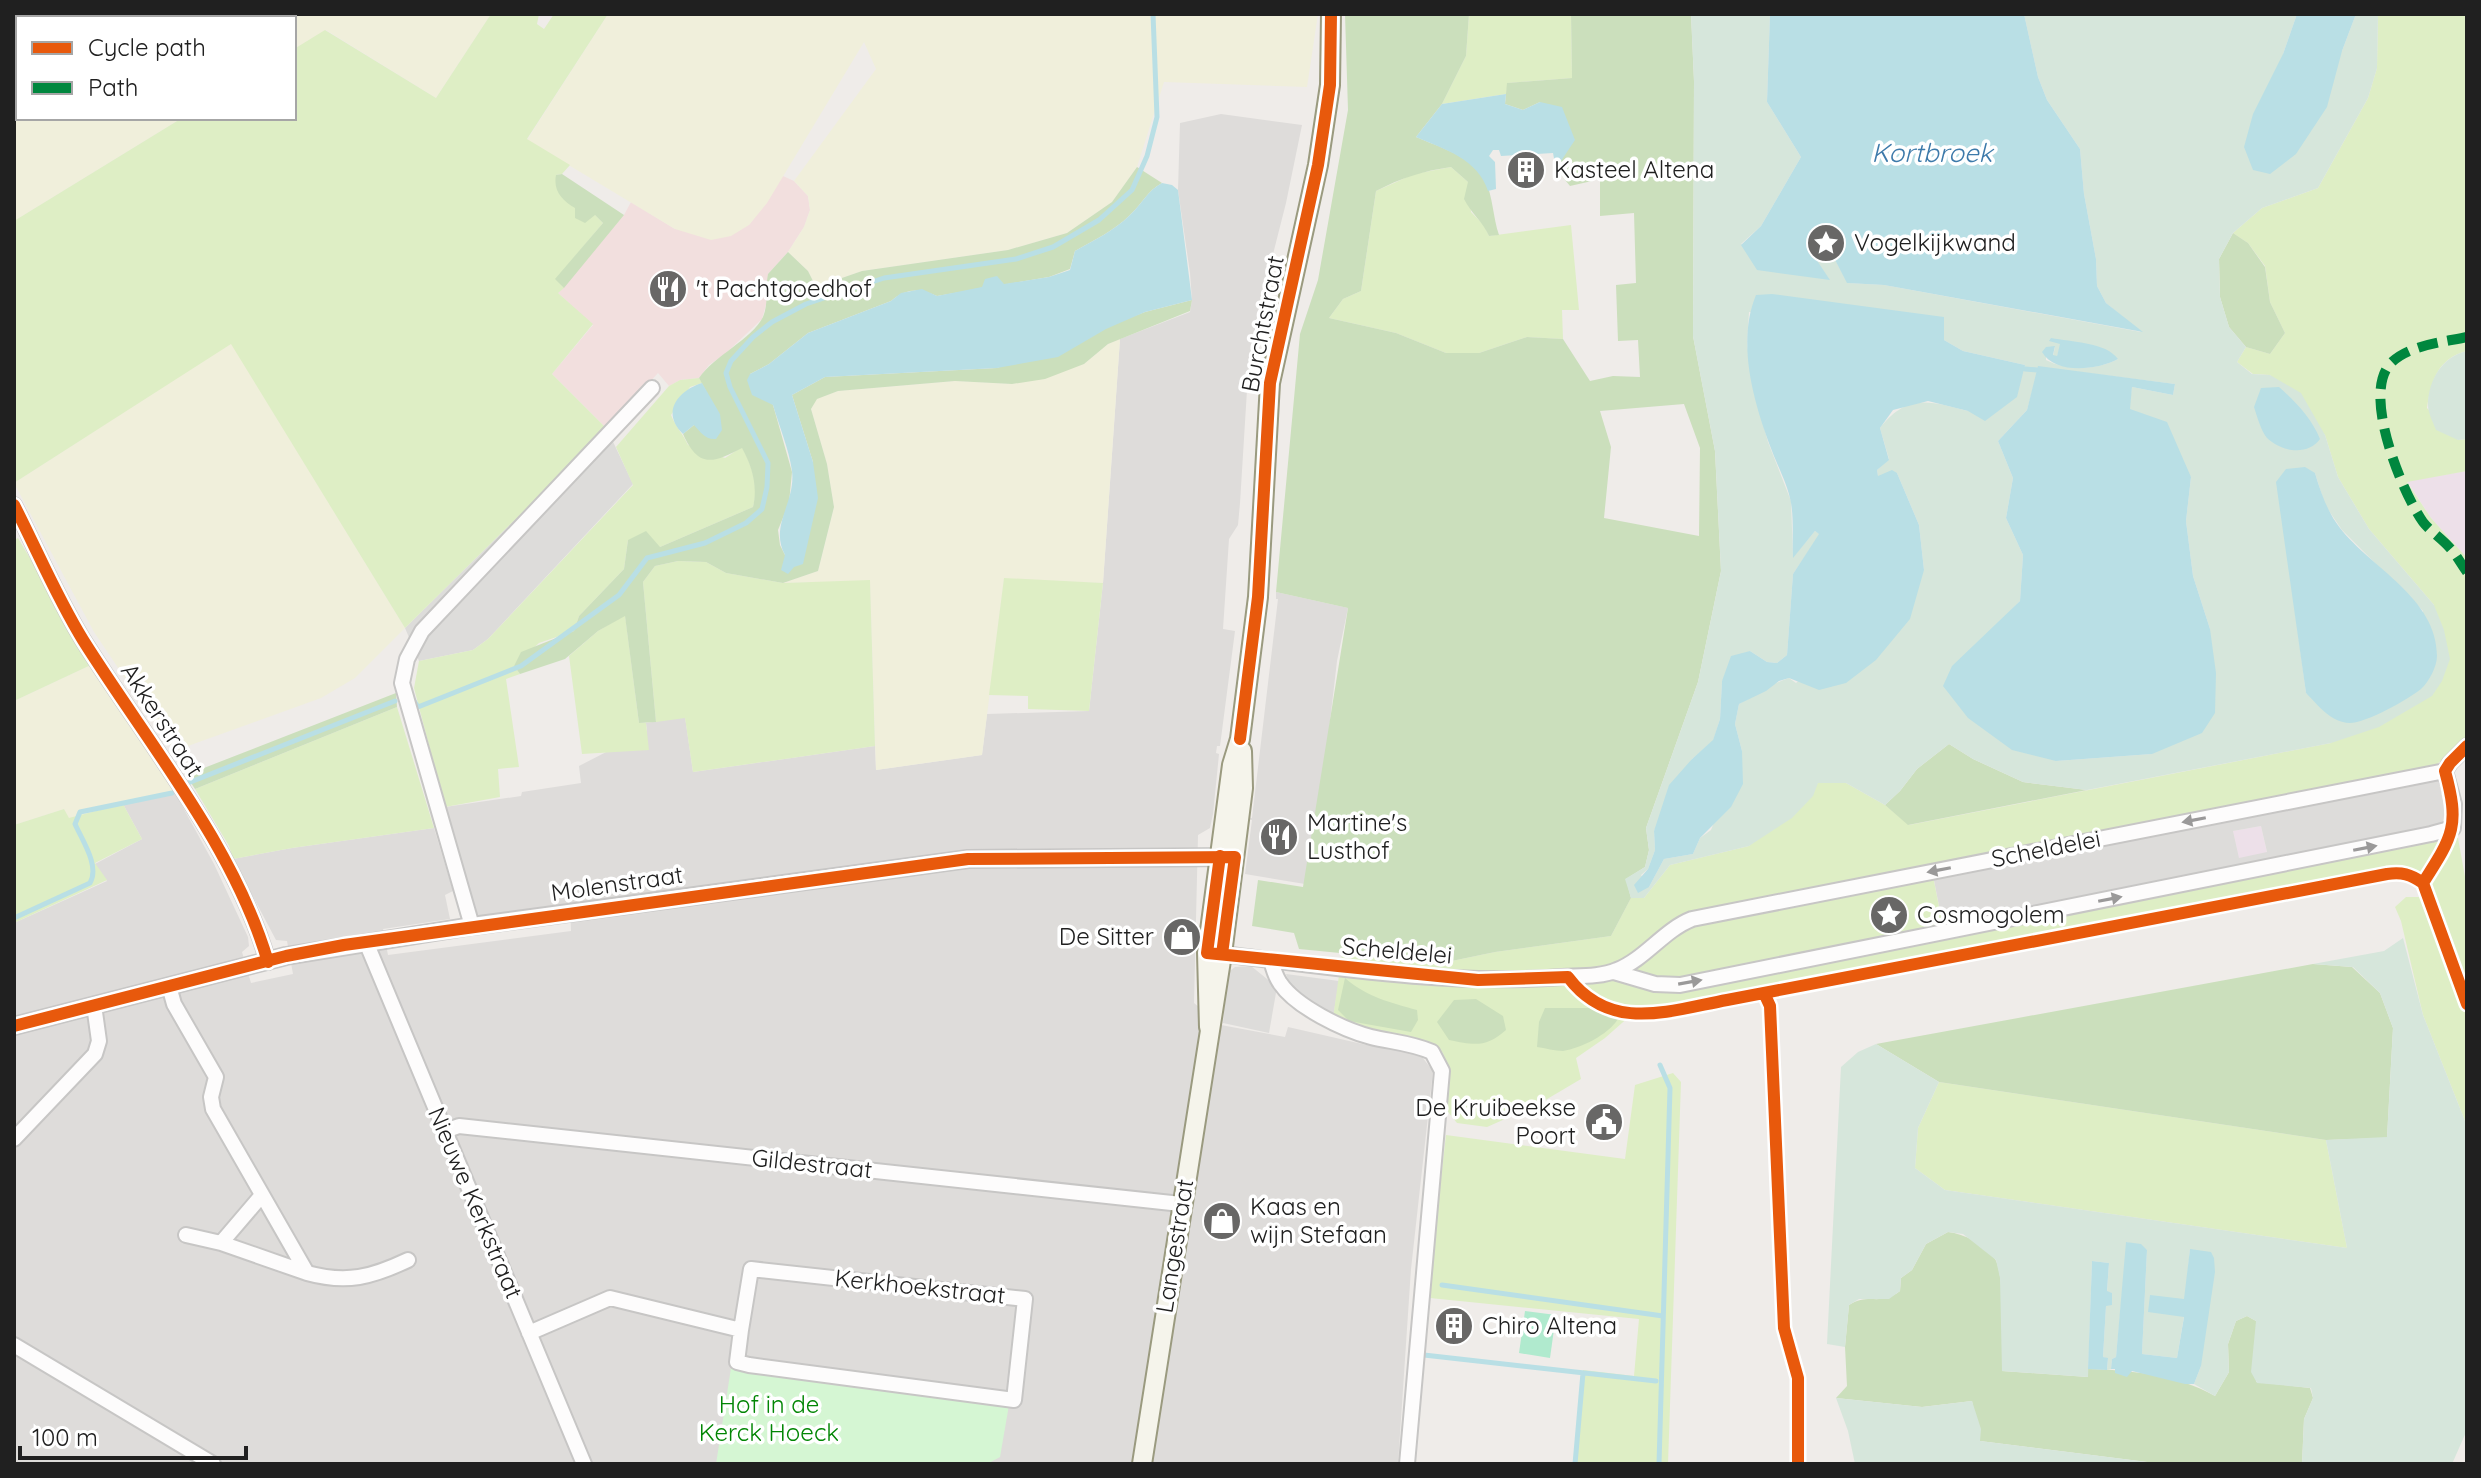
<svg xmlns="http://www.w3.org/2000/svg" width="2481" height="1478" font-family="Quicksand,sans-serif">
<rect width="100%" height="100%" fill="#efece9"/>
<path fill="#dedcda" d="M1221 114 1302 125 1286 203 1257 317 1248 374 1240 503 1238 525 1229 539 1223 629 1235 631 1220 746H1217L1216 753 1219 754 1213 814 1252 818 1278 599H1276V592L1348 608 1337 661 1311 885 1245 874 1252 820 1213 814 1210 828 1198 835 1194 1003 1221 1025 1285 1037 1288 1027 1371 1046H1387L1419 1053 1433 1071 1411 1269 1398 1464H14V923L107 881 95 864 142 839 123 804 174 791 214 864 248 937 249 946 242 952 251 983 293 974 287 941 276 940 233 859 292 848 434 828 453 891 445 895 450 919 383 929 388 955 571 931 570 903 477 916 445 807 521 796 522 792 581 783 579 766 647 731 646 723 685 717 693 772 875 746 876 770 982 755 987 714 1089 711 1103 583 1120 339 1190 312 1192 300 1190 273 1178 190 1180 123Z"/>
<path fill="#f2dfde" d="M783 176 794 181 808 196 810 210 804 227 788 252 768 274 767 301 762 319 725 354 709 365 699 378 680 380 669 386 658 373 607 429 552 374 593 325 558 293 624 215 631 202 675 229 749 225Z"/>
<path fill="#ede0e9" d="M2467 471V558L2431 518 2407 481Z
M2261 826 2267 853 2239 859 2233 831Z"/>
<path fill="#dddcda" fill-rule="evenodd" d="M607 429 633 484 488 639 473 650 419 661 405 628Z
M2435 766 2445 809 2441 838 1945 937 1931 865ZM2261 826 2267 852 2239 858 2233 831Z
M1251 966 1277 987 1269 1033 1223 1023 1227 973 1235 967Z
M1286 974 1339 981 1333 1018 1291 988Z"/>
<path fill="#f0efdb" d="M14 14H491L436 98 326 30 294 49V18H18V118H182L14 221Z
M608 14H1318L1307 87 1164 82 1137 167 1112 202 1067 233 1008 250 862 271 816 287 808 271 788 252 804 227 810 210 808 196 794 181 876 69 864 42 767 203 749 225 731 236 711 240 675 229 527 140Z
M1120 339 1103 583 1004 579 982 755 876 770 870 581 783 583 818 571 834 507 827 464 811 409 816 399 838 391 955 381 1012 384 1084 364 1108 344Z
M231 343 405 628 355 678 321 698 174 751 94 632 14 483Z
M93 664 174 791 69 819 64 809 14 825V701Z"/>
<path fill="#deeec5" d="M491 14H539L537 24 544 29 554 14H608L527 139 570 165 562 174 556 175 603 223 556 279 564 288 558 293 593 324 552 374 607 429 405 628 231 344 14 483V221L182 118H294V49L325 30 436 98Z
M1469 14H1571L1572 78 1508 83 1506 94 1442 104 1466 56Z
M2378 14H2467V351C2438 358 2431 381 2427 408L2458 440 2467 439V471L2407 482 2431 518 2467 558V737L2435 766 1931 866 1945 937 2441 838H2458L2467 888V1126L2423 1015 2401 921 2395 907 2406 897H2425L2423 883 2411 875 2400 872 1727 1000 1631 1015 1605 1038 1576 1058 1581 1079 1537 1105 1487 1127 1457 1123 1444 1107 1446 1070 1443 1053 1434 1044 1371 1030 1333 1018 1342 954 1442 963 1495 952 1611 936 1631 898H1644L1670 865 1749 846 1818 783H1846L1885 805 1909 825 2331 743 2434 605 2369 529 2338 477 2325 435 2270 375 2253 374 2237 362 2246 347 2270 354 2285 333 2270 302 2265 266 2248 243 2233 233 2262 208 2318 188 2368 98 2377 68Z
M1451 167 1468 182 1471 212 1484 225 1489 236 1571 225 1579 310H1562L1563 339 1527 337 1479 353H1446L1396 333 1329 318 1343 299 1361 291 1376 191 1414 174Z
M699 378 702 383 690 387 671 415C676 427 683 434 688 445L725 458 742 447C752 466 759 486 753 507L660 547 628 540 624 569 579 616 574 631 539 643 514 666 520 674 506 679 519 767 498 769 500 797 445 807 414 688 419 661 473 650 488 639 633 485 616 447 669 386 680 380Z
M18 538 93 664 14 701V540Z
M678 561 706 562 726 573 783 583 870 580 875 746 693 772 685 718 656 722 643 582 655 566Z
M1004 578 1103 583 1089 711 1028 709V696L989 695Z
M625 615 639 723H646L649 750 582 754 569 656 598 631Z
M397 707 434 828 292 848 233 859 229 846 195 789Z
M123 804 142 839 95 863 107 880 14 923V825L64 809 69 818Z
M1673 1073 1681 1082 1668 1464H1575L1583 1370 1634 1376 1639 1319 1430 1298 1429 1284 1446 1135 1625 1159 1635 1085Z
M1939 1082 2326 1140 2347 1248 1945 1190 1915 1168 1918 1128Z"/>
<path fill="#cbdfbc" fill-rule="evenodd" d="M1345 14H1469L1466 56 1442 104 1416 137C1439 147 1472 156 1485 180 1493 196 1493 218 1499 235L1489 236C1483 222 1471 213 1464 199L1468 182 1451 167C1423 171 1401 178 1376 191L1361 291 1343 299 1329 318 1396 333 1446 353H1479L1527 337 1563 339 1590 381 1613 376 1640 377 1638 340 1618 341 1616 285 1636 283 1634 213 1600 216V168L1592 181 1570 186 1561 175V161L1540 102 1523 110 1505 104 1507 83 1572 78 1571 14H1691L1694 81 1693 336 1715 451 1721 571 1698 682 1646 828 1649 850 1645 867 1626 879 1631 898 1611 936 1495 952 1442 963 1299 949 1294 933 1252 926 1258 880 1303 887 1348 608 1276 592 1300 334 1318 280 1348 110ZM1684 404 1700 448 1699 536 1604 518 1611 447 1600 411Z
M1137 167 1162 183C1147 191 1142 204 1130 215 1114 231 1094 240 1075 251L1070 269 1049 277 937 296C920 288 906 288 891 301L808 333 769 364 750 374 773 405 792 472 789 503 778 530 780 545 785 555 813 462 792 395 825 377 997 368 1145 312 1192 300 1190 311 1108 344 1084 364 1045 379 1012 384 955 381 838 391 817 399 811 409 827 464 834 507 818 571 783 583 726 573 706 562 678 561 655 566 643 582 656 722 639 723 625 616 598 631 565 659 520 674 514 666 521 652 574 631 579 616 624 569 628 540 646 531 660 547 753 507C758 486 752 466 742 448 713 463 699 469 683 434L694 425 706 391 699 378C714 356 752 339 763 317 769 303 765 288 768 274L788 252 808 271 816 287 862 271 1008 250 1067 233 1112 202Z
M562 174 624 215 564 288 555 279 603 223 595 215 585 223 575 218V208C562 200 553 191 556 175Z
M2233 233 2248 243 2265 267 2270 302 2285 333 2270 354 2246 347 2229 327 2220 297 2219 259Z
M396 693 397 707 195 789 186 775Z
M1949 744 1973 759 2023 782 2087 790 1908 825 1885 805 1900 791 1917 769Z
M2313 964 2352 967 2380 993 2393 1028 2387 1138 2326 1140 1939 1082 1876 1044Z
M1345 978C1365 996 1391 1003 1417 1010L1418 1020 1411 1032 1349 1021 1338 1010Z
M1476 999 1503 1016 1506 1030C1486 1048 1474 1045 1449 1040L1437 1022 1454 1000Z
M1545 1008H1593L1618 1019C1608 1035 1581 1048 1563 1051 1555 1051 1545 1048 1537 1047L1539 1022Z
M1948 1232C1964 1234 1986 1244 1995 1259 2005 1274 2003 1351 2002 1371L2088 1377V1369C2130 1370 2178 1375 2215 1396L2229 1372 2228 1344 2236 1321 2247 1316 2256 1321V1382L2310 1388 2313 1398 2304 1419 2302 1464H2163L1980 1441 1972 1401 1922 1407 1836 1398 1847 1386 1845 1347 1849 1305C1870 1292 1879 1307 1900 1291L1901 1278 1912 1270 1926 1244Z"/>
<path fill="#d6e6db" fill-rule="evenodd" d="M1691 14H1770L1767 102 1801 157 1761 226 1741 244 1829 279 1816 260 1820 236 1837 238 1832 254 1848 283 1884 285 2141 332 2106 303 2097 286 2096 259 2084 194 2080 149 2047 100 2038 77 2024 14H2297L2283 54 2342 51 2356 14H2378L2377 68 2368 98 2318 188 2262 208 2233 233 2219 259 2220 297 2229 327 2246 347 2237 362 2252 374 2270 375 2301 393 2325 435 2338 477 2369 529 2434 605 2444 630 2450 659 2442 681 2432 696 2379 727 2331 743 2087 790 2023 782 1973 759 1949 744 1917 769 1900 791 1885 805 1846 783H1818L1813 796 1792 818 1749 846 1670 865 1644 898H1631L1625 879 1645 867 1649 850 1646 828 1698 682 1721 571 1715 451 1693 336 1694 81ZM1749 312 1944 318V340L1963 351 2025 365 1968 411C1930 401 1907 393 1880 428L1889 459 1877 470 1878 477 1897 473 1919 525 1924 570 1796 683 1789 678C1772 683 1755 696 1739 704L1735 724 1742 751 1711 830 1700 838 1693 854 1664 859 1649 887 1641 875 1648 869 1655 850 1654 831 1692 759 1713 741 1720 719 1722 681 1750 651 1767 662 1777 663 1787 655 1793 574 1820 534 1815 531 1793 557 1791 501 1768 442 1754 391 1747 344ZM2061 344 2118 359C2098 370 2067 371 2046 360V347H2055L2053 356H2057ZM2039 367 2175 384 2173 395 2132 387 2129 409 2191 477 2186 521 2193 576 2210 629 2152 754 2056 761 1990 632 2020 601 2023 555 2006 518 2013 478 1998 441 2027 410ZM2315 473 2325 505 2342 530 2423 611V687L2374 715 2351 723 2306 693 2290 573Z
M2467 351V439L2458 440 2436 430C2433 422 2428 413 2428 405 2428 380 2443 356 2467 351Z
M2403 938 2423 1015 2467 1126V1430L2452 1464H2302L2304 1419 2313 1398 2311 1388 2257 1383 2251 1372 2256 1321 2247 1316 2236 1321 2228 1344 2229 1372 2215 1396 2194 1384 2201 1366 2190 1249 2185 1300 2150 1296 2184 1316 2177 1358 2142 1354 2147 1250 2127 1242 2116 1357 2112 1359 2111 1369 2107 1370 2108 1359 2103 1357 2106 1305 2112 1304V1293L2107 1292 2109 1263 2092 1261 2088 1377 2002 1371 2000 1278 1996 1260 1963 1234 1948 1232 1926 1244 1912 1270 1901 1278 1900 1291 1889 1299H1859L1849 1305 1845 1347 1827 1344 1841 1067 1858 1052 1876 1044 1939 1082 1918 1128 1915 1168 1945 1190 2347 1248 2326 1140 2387 1137 2393 1028 2380 993 2353 967 2313 964 2384 951Z
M1836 1398 1922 1407 1972 1401 1981 1429 1980 1441 2163 1464H1855L1848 1431Z"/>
<path fill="#d5f6d3" d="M731 1368 1009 1405 1000 1457 987 1464H716Z"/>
<path fill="#b0eace" d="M1525 1311 1556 1315 1550 1358 1519 1353Z"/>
<path fill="#b9dfe5" d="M1770 14H2024L2038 77 2047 100 2080 149 2084 194 2096 259 2097 286 2106 303 2143 332 1884 285 1847 283 1832 254 1836 238 1820 236 1816 259 1830 280 1757 270 1741 245 1761 226 1801 157 1767 102Z
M2297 14H2356L2342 51 2327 107 2296 154 2270 174 2253 170 2244 147 2253 114 2283 54Z
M1506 94 1505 104 1523 110 1540 102 1562 107 1575 140 1561 161V175L1557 174 1553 153 1501 156 1499 150H1493L1489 156 1495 162 1496 189 1488 191C1478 159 1444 149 1416 137L1442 104Z
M1162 183 1172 185 1178 190 1192 300 1145 312 1106 329 1058 357 997 368 825 377 792 395 813 462 818 498 803 564 794 567 788 574 781 570 785 555C769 525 796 503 792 471 789 449 779 426 773 405L752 395 747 380 750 374 769 364 808 333 891 301 901 293 922 289 937 296 982 287 985 279 997 276 1004 284 1049 277 1070 270 1075 251C1094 240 1114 231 1130 215 1142 204 1147 191 1162 183Z
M1772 294 1944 317V340L1963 351 2025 365 2017 397 1985 421 1968 411 1928 401 1893 410 1880 428 1889 460 1877 470 1878 476 1892 470 1897 473 1919 525 1924 570 1910 619 1876 660 1846 683 1819 690 1789 678 1779 681 1766 691 1739 704 1735 724 1742 751 1743 784 1731 807 1700 838 1693 854 1664 859 1649 887 1638 893 1634 885 1648 869 1655 850 1654 831 1669 785 1692 759 1713 740 1720 719 1722 681 1731 656 1750 651 1767 662 1777 663 1787 655 1793 574 1819 534 1815 531 1793 558C1792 540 1794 520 1791 503 1788 485 1778 467 1772 451 1754 404 1736 343 1756 295Z
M2051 338C2071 342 2106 342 2118 359 2098 370 2055 375 2042 352L2046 347 2055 346 2053 355 2057 356 2060 344 2049 341Z
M2038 366 2175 384 2173 395 2132 387 2130 409 2167 422 2191 477 2186 521 2193 576 2210 629 2216 673 2215 713 2202 733 2152 754 2056 761 2012 750 1968 718 1943 686 1952 666 2020 601 2023 555 2006 518 2013 478 1998 441 2027 410Z
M702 383 720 414 722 430 716 439C706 440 701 433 694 425L683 434C661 413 677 391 702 383Z
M2279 387C2295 401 2312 419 2320 439 2308 456 2282 452 2267 438 2261 431 2257 416 2254 407L2261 388Z
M2305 467 2315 473C2321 493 2327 511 2340 528 2371 568 2437 598 2437 656 2437 666 2429 682 2421 689 2409 699 2366 723 2350 723 2330 722 2319 706 2306 693L2276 482 2286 469Z
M2126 1242 2141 1244 2147 1250 2142 1354 2177 1358 2184 1317 2148 1312 2150 1295 2184 1299 2190 1249 2211 1252 2214 1258 2215 1272 2201 1366 2194 1384H2185L2132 1371 2127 1377 2115 1373V1369H2111L2112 1359 2116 1357Z
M2092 1261 2109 1263 2107 1291 2112 1293V1305L2106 1306 2103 1357 2108 1358 2107 1370 2088 1369Z"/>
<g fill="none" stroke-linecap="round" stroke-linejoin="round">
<path stroke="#b9dfe5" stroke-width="5" d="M2025 369 2037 370
M412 698 418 707 521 666 619 595 647 558 705 543 746 523 762 509 767 487 768 463 730 387 726 373 731 361 753 337 772 322 806 304 884 278 1016 259 1053 247 1099 220 1132 190 1147 156 1157 117 1153 14
M188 783 395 701
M14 918 90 883C100 866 82 840 75 824L80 812 172 793
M1442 1285 1663 1316
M1424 1355 1656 1381
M1575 1464 1583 1373
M1659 1464 1670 1088 1660 1065"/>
<defs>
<path id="minor" d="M14 505C37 550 57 598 83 640 147 742 234 846 268 962
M472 926 402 683 407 659 422 631 652 388
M366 942 584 1464
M1214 953C1329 967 1446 986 1562 977 1579 976 1601 977 1617 970 1645 959 1664 930 1692 919L2445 771
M1271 960C1273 968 1275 976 1280 983 1296 1007 1344 1030 1371 1037 1392 1042 1412 1043 1432 1052L1442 1071 1407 1464
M1614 972 1655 984 1680 985 2431 834 2453 828 2454 804 2445 771 2450 763 2467 746
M169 986 174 1004 216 1077 211 1097 213 1109 307 1273C347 1284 372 1277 408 1260
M445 1131 459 1126 1181 1204
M14 1139 95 1054 99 1041 94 1005
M186 1235 221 1243 307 1273
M221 1243 262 1195
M529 1333 610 1298 741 1330 751 1269 1025 1299 1014 1400 749 1365 737 1362 741 1330
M14 1345 213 1464"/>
<path id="tertiary" d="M14 1026 286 956 472 926 968 859 1232 857"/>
<path id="secondary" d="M1209 1027 1207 953 1232 765 1240 739 1258 597 1270 383 1318 165 1330 85 1331 14
M1142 1464 1222 954 1243 788 1242 751"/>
</defs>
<use href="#minor" stroke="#c7c6c5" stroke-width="18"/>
<use href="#tertiary" stroke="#c7c6c5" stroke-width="20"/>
<use href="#secondary" stroke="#9a9a7f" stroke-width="22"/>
<use href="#minor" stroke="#fdfcfc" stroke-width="14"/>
<use href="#tertiary" stroke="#fdfcfc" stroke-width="16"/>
<use href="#secondary" stroke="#f5f4eb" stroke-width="18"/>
<path stroke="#00873e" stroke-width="10" stroke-dasharray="20 10" stroke-linecap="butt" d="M2467 337C2444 342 2410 345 2392 362 2360 391 2402 492 2423 522 2430 531 2441 538 2449 547 2456 554 2461 564 2467 572"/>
<defs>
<path id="cycleway" d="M14 505C37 550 57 598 83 640 147 742 234 846 268 962
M1240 739 1258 597 1270 383 1318 165 1330 85 1331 14
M1220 856 1207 953 1478 980 1568 977C1610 1033 1668 1011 1727 1000L2387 874C2402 872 2410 874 2423 883
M2423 883C2453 836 2460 826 2445 771L2450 763 2467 746
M2423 883 2467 1004
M1764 993 1770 1006 1784 1328 1798 1378V1464
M14 1026 286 956 344 945 968 859 1235 857 1222 954"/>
</defs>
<use href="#cycleway" stroke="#fff" stroke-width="17"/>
<use href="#cycleway" stroke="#e8590c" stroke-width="12"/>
</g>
<defs><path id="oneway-solid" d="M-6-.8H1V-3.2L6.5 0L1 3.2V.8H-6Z" transform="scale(2)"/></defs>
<g fill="#9a9999">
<use href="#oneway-solid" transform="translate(2194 820) rotate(169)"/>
<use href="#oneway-solid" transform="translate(2365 848) rotate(-11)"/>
<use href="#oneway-solid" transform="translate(1939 870) rotate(169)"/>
<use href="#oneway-solid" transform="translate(2110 899) rotate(-11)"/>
<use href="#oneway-solid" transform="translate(1690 982) rotate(-10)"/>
</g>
<defs>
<symbol id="building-disc" viewBox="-11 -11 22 22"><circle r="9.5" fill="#686766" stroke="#fff"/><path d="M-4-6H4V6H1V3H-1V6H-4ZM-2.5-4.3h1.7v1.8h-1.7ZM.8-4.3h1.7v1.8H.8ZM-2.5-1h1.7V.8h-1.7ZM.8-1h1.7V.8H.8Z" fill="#fff"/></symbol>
<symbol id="sight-disc" viewBox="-11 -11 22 22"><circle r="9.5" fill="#686766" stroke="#fff"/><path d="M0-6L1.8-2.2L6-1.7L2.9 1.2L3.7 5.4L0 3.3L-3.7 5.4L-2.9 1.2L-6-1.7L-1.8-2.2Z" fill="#fff"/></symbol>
<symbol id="restaurant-disc" viewBox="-11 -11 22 22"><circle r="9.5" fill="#686766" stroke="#fff"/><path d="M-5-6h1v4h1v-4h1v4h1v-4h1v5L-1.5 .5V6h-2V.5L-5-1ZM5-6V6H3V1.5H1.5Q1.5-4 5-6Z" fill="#fff"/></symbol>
<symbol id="shop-disc" viewBox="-11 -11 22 22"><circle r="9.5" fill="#686766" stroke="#fff"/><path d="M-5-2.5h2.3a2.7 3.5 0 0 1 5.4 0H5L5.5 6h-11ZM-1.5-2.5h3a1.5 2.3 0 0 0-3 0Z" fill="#fff"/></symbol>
<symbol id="civic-disc" viewBox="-11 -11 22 22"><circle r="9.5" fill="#686766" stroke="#fff"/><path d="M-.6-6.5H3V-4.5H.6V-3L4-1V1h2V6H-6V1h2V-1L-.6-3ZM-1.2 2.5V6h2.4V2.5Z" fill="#fff"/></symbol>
</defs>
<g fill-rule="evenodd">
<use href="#building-disc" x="1504" y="148" width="44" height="44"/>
<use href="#sight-disc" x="1804" y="221" width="44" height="44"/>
<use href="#restaurant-disc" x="646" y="267" width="44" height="44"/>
<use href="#restaurant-disc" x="1257" y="815" width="44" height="44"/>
<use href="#sight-disc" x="1867" y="893" width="44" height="44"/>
<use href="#shop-disc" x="1160" y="915" width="44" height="44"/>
<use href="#civic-disc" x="1582" y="1100" width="44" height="44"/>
<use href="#shop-disc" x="1200" y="1199" width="44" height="44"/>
<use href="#building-disc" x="1432" y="1304" width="44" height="44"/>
</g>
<g text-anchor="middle" stroke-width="7" stroke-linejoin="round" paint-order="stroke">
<g font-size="24" fill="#202020" stroke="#fff" text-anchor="start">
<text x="1554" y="178">Kasteel Altena</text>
<text x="1854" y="251">Vogelkijkwand</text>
<text x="696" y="297">'t Pachtgoedhof</text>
<text x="1307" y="831">Martine's<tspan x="1307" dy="28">Lusthof</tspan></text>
<text x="1917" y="923">Cosmogolem</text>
<text x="1154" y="945" text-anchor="end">De Sitter</text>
<text x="1576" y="1116" text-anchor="end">De Kruibeekse<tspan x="1576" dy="28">Poort</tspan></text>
<text x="1250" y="1215">Kaas en<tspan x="1250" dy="28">wijn Stefaan</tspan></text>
<text x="1482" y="1334">Chiro Altena</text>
</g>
<g font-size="24" fill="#202020" stroke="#fff">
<text transform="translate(1263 324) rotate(-79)" y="8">Burchtstraat</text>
<text transform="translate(162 720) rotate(57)" y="8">Akkerstraat</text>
<text transform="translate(2046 849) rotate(-11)" y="8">Scheldelei</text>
<text transform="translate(617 884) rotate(-8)" y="8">Molenstraat</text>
<text transform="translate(1397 951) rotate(5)" y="8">Scheldelei</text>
<text transform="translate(812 1164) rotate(6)" y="8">Gildestraat</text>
<text transform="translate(475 1203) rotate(67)" y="8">Nieuwe Kerkstraat</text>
<text transform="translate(1175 1246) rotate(-81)" y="8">Langestraat</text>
<text transform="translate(920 1287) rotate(6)" y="8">Kerkhoekstraat</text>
</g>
<g font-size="24" fill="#028604" stroke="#fff">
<text x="769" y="1413">Hof in de<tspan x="769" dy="28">Kerck Hoeck</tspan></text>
</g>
<g font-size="26" font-style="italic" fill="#3d7aaa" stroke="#fff">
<text x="1932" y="162">Kortbroek</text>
</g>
</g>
<rect width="2481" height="1478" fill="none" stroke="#202020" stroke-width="32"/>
<rect x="16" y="16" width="280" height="104" fill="#ffffff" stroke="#a6a6a6" stroke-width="2"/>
<rect x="32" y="42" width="40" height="12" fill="#e8590c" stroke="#a6a6a6" stroke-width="2"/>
<text x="88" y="56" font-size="24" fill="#202020">Cycle path</text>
<rect x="32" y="82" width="40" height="12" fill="#00873e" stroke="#a6a6a6" stroke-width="2"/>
<text x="88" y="96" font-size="24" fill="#202020">Path</text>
<path d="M20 1446v12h226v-12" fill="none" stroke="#202020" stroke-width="4"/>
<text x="32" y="1446" font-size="24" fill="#202020" stroke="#ffffff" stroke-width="6" paint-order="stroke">100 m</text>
</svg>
